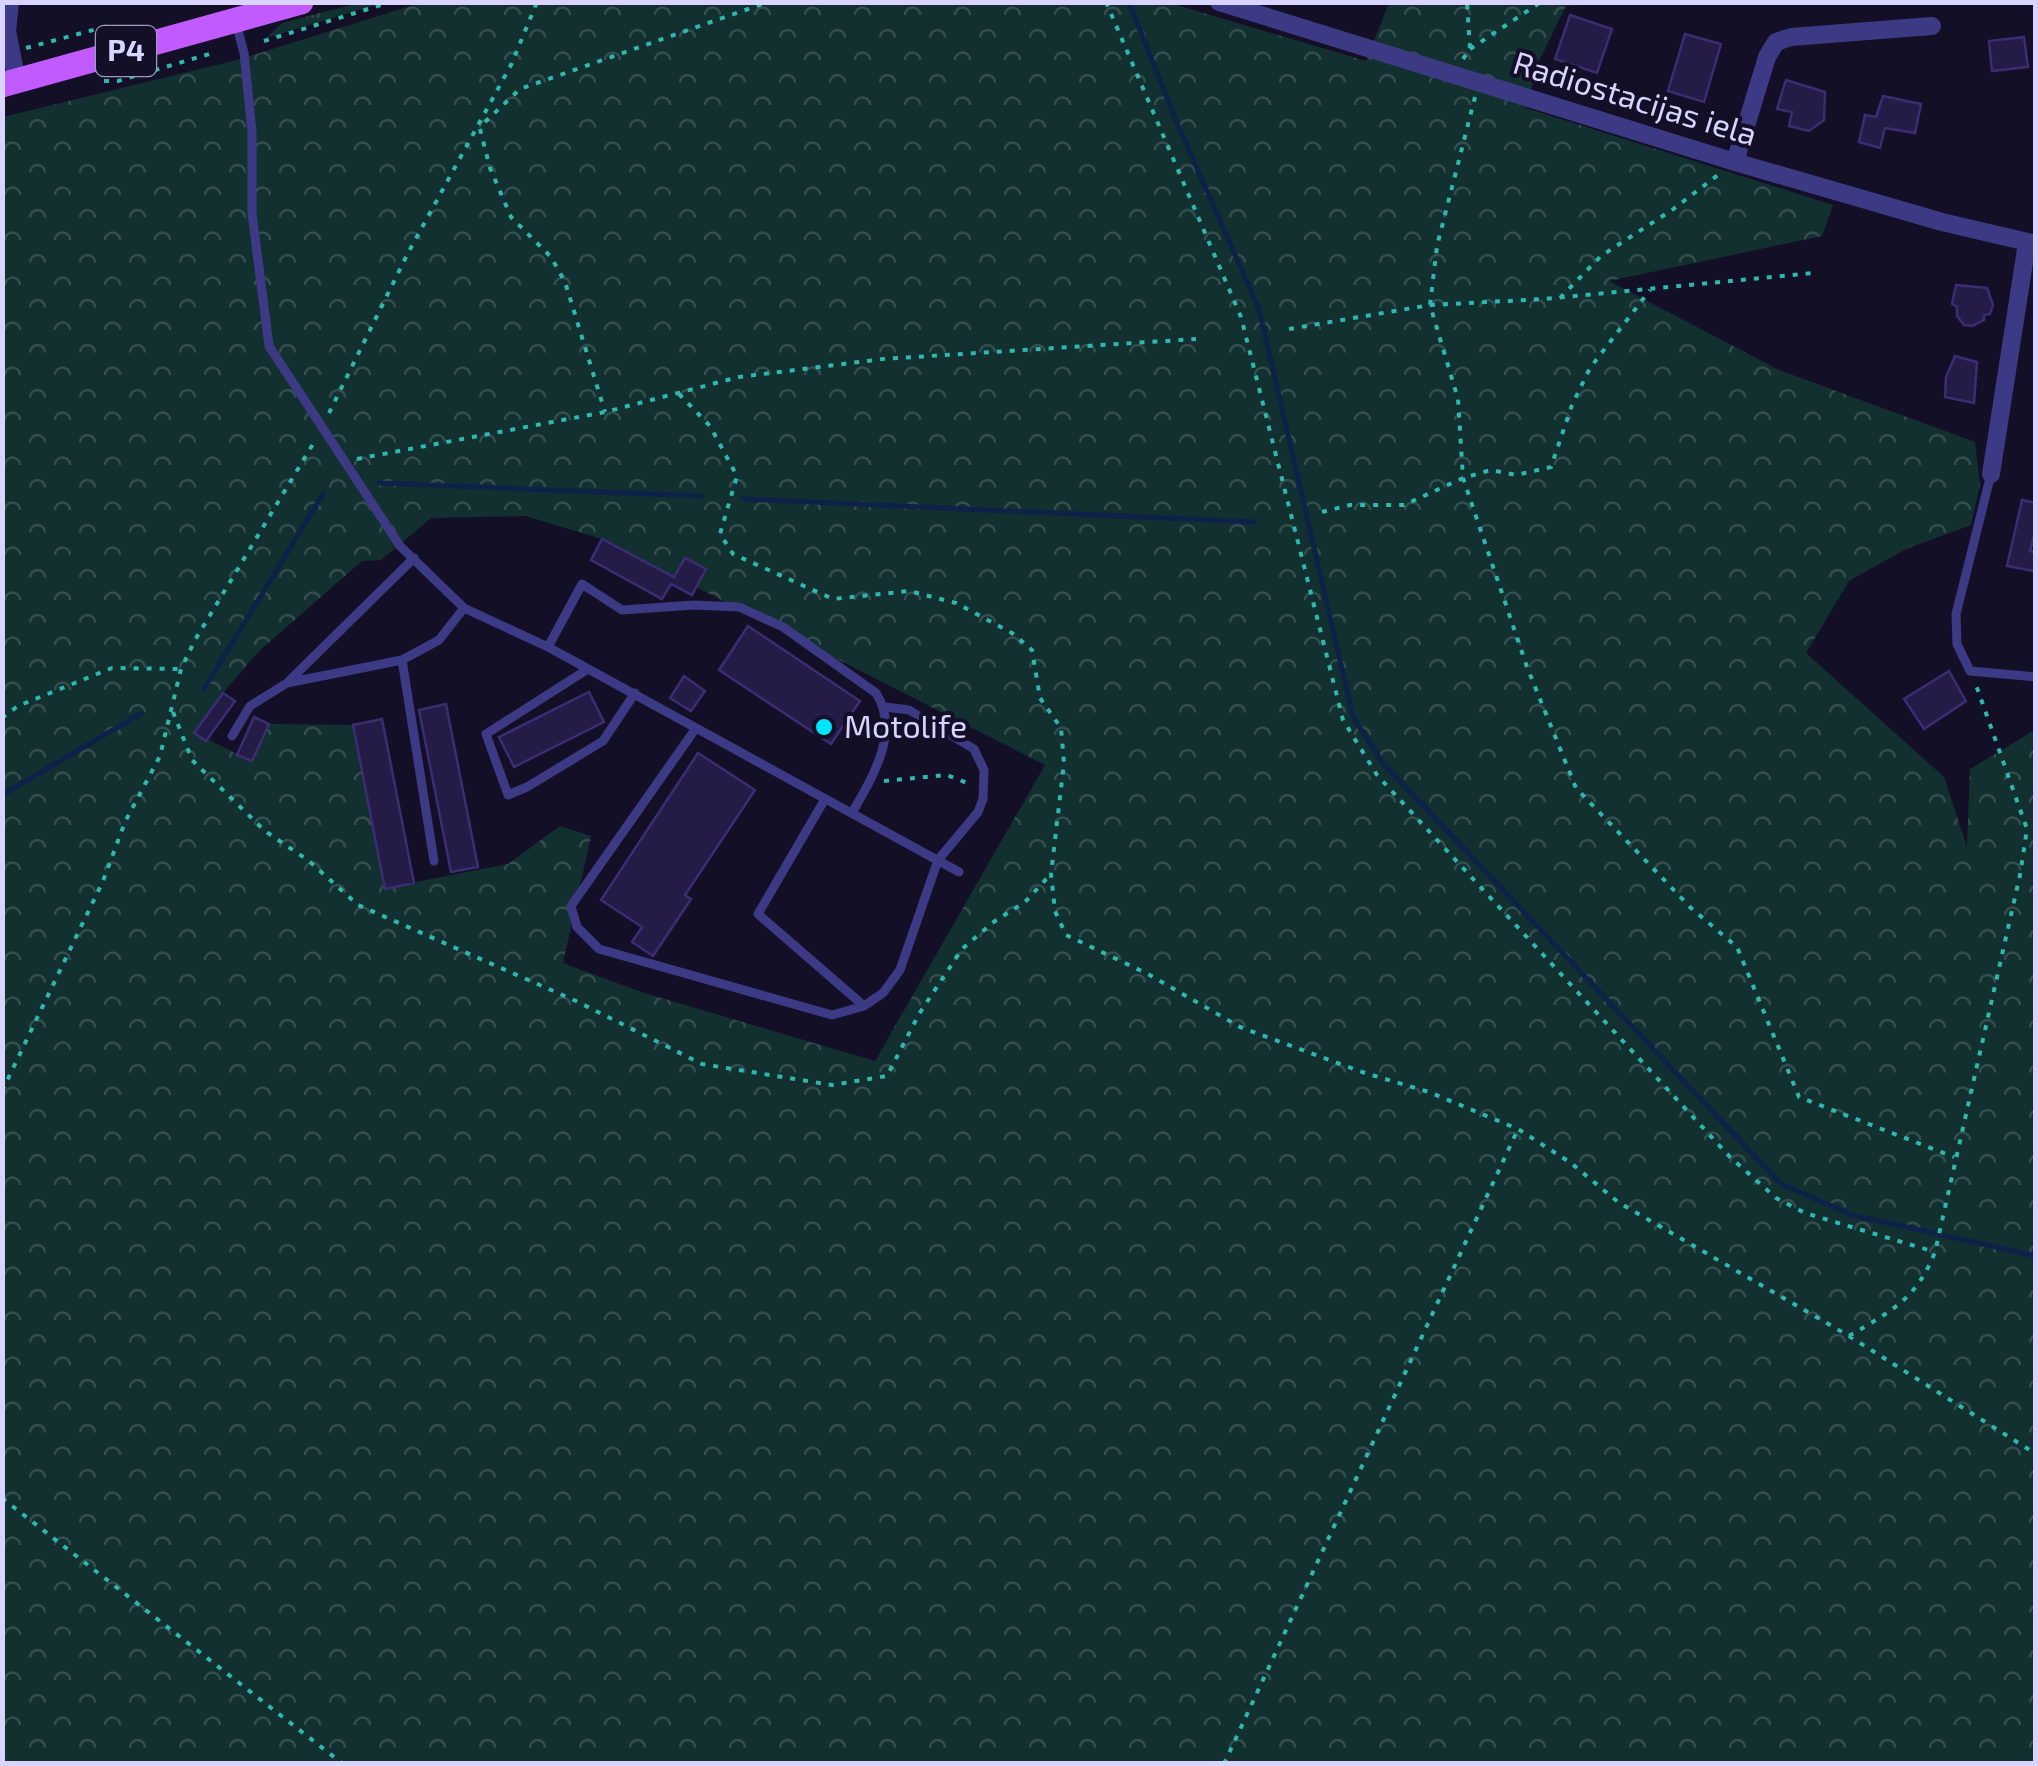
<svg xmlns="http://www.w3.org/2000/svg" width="2038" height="1766" font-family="'Exo 2',sans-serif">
<defs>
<pattern id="grass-tufts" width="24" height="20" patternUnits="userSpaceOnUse" patternTransform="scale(2.5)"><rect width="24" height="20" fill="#12302f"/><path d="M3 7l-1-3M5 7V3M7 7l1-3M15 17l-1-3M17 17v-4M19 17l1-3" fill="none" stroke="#344d4e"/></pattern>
<pattern id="forest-crowns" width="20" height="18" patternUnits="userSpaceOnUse" patternTransform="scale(2.5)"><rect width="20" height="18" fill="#12302f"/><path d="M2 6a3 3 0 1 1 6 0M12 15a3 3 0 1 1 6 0" fill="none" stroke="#344d4e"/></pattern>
</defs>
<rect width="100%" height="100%" fill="#130f26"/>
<path fill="url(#grass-tufts)" d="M362 2 382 3 266 38 282 23Z"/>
<path fill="url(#forest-crowns)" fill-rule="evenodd" d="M1616 2 1566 6 1540 59 1526 108 1833 205 1822 236 1609 281 1779 370 1975 442 1980 485 1971 525 1906 549 1849 581 1806 653 1944 777 1967 847 1970 769 2035 730V1763L3 1764V117L237 60 420 3H1170L1366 61 1389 3ZM526 516 602 539 1045 765 875 1061 641 992 563 963 591 836 560 826 508 864 385 888 353 725 269 724 251 761 195 733 223 693 258 652 362 561 381 560 431 518Z"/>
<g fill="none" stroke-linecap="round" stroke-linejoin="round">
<path stroke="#0c2248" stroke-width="5" d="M1129 2 1174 116 1259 309 1353 717 1383 763 1781 1184 1852 1215 2036 1256
M379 483 702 496
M743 499 1254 522
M204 689 323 494
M2 795 142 713"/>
</g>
<path fill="#241b47" stroke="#3b2d73" stroke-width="2.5" d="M1570 15 1612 29 1597 73 1555 59Z
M1685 34 1721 44 1704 102 1668 91Z
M2024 37 2028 67 1992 71 1989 41Z
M1786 80 1825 92 1824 120 1809 131 1789 126 1792 112 1777 109Z
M1883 96 1921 104 1915 133 1885 128 1880 148 1859 142 1865 115 1876 117Z
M1956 285 1987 288 1993 305 1990 314 1984 315V320L1972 326 1964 325 1957 316V307L1952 304Z
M1955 356 1977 362 1974 403 1945 397 1946 377Z
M2022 500 2036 503V529L2030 551 2036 553 2034 571 2007 566Z
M602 539 674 577 685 558 706 569 692 595 671 584 662 599 591 560Z
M748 626 860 701 831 744 719 670Z
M1949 671 1966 701 1924 729 1904 699Z
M684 676 705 691 691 711 670 698Z
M589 692 604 722 514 767 499 737Z
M223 693 235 701 206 741 194 733Z
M446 704 478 867 451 872 419 710Z
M254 717 269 724 252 761 237 755Z
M382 719 414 883 385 889 353 725Z
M698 753 755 790 685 895 691 899 653 956 632 942 642 927 601 900Z"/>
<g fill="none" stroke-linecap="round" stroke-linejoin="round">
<path stroke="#2fb8b0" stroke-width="4" stroke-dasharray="5 8" stroke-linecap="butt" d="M1106 2 1241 317 1343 720 1377 775 1730 1157 1776 1198 1805 1213 1935 1252
M264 41 391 2
M26 48 108 26 117 30
M1470 49 1541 2
M1463 59 1470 49 1467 2
M104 81H118L216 52
M1475 97 1437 246 1430 305 1458 399 1463 478 1527 667 1576 788 1691 908 1737 947 1799 1097 1954 1157
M485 122 520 89 768 2
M480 129 490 168 511 217 551 257 565 282 605 412
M1560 298 1601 256 1672 210 1718 175
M1289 329 1430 305 1545 299 1813 273
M679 394 710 426 737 476 720 534 733 554 833 599 909 591 956 603 1012 633 1032 650 1040 698 1061 728 1064 763 1051 874 1055 911 1066 935 1148 974 1240 1027 1365 1073 1429 1092 1518 1129 1571 1163 1618 1202 1849 1336C1891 1311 1916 1300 1935 1252L2020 875 2027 829 1976 685
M329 413 408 253 511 65 537 2
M357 459 605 412 739 377 883 359 1196 339
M1322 512 1350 505H1404L1463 478 1491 470 1516 475 1551 467 1572 405 1590 368 1650 290
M173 712 192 760 265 831 309 861 358 905 576 1001 702 1064 832 1085 887 1076 919 1014 962 949 992 923 1025 902 1051 874
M2 718 18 706 112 668 181 669
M884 781 947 775 972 785
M2 1091 103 881 125 822 160 756 181 669 195 640 316 439
M1849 1336 2036 1454
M2 1498 343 1764
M1224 1764 1518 1129"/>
<path stroke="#3d3a85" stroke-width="9" d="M236 23 244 53 252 132V213L269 346 400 546 464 608 548 647 959 872
M1991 474 1956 614 1957 644 1970 671 2036 677
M548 647 582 584 622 610 694 605 739 607 783 627 876 693C901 732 872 778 852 813
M402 660 434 861
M588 669 486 734 508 795 527 787 603 741 635 693
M289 681 414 558
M696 728 571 906 577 927 599 949 832 1015 864 1006 883 993 900 970 938 860 978 812 983 799 984 770 974 749 909 710 885 707
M232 736 250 706 287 683 402 660 439 640 464 608
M825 799 758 914 864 1006"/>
<path stroke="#3d3a85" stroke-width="18" d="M10 2 7 31 17 81
M1219 2 1735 162 1942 222 2036 244
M1735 162 1767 57 1776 42 1791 37 1932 26
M1991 474 2027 243"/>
<path stroke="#c25bff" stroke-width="25" d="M2 85 301 2"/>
</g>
<circle fill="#00e5ff" stroke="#130f26" stroke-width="4" cx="824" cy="727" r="10"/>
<g text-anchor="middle" stroke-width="8" stroke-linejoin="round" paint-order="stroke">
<rect fill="#130f26" stroke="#9e99be" stroke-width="2.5" x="96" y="26" width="60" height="50" rx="8"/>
<g font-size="30" font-weight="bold" fill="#d9d4ff">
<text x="126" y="61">P4</text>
</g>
<g font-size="32" fill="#d9d4ff" stroke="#130f26">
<text transform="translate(1635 99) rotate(17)" y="11">Radiostacijas iela</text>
</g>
<g font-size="32" fill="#d9d4ff" stroke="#130f26" text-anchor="start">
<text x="844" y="738">Motolife</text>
</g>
</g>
<rect width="2038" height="1766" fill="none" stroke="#d9d4ff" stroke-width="10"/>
</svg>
